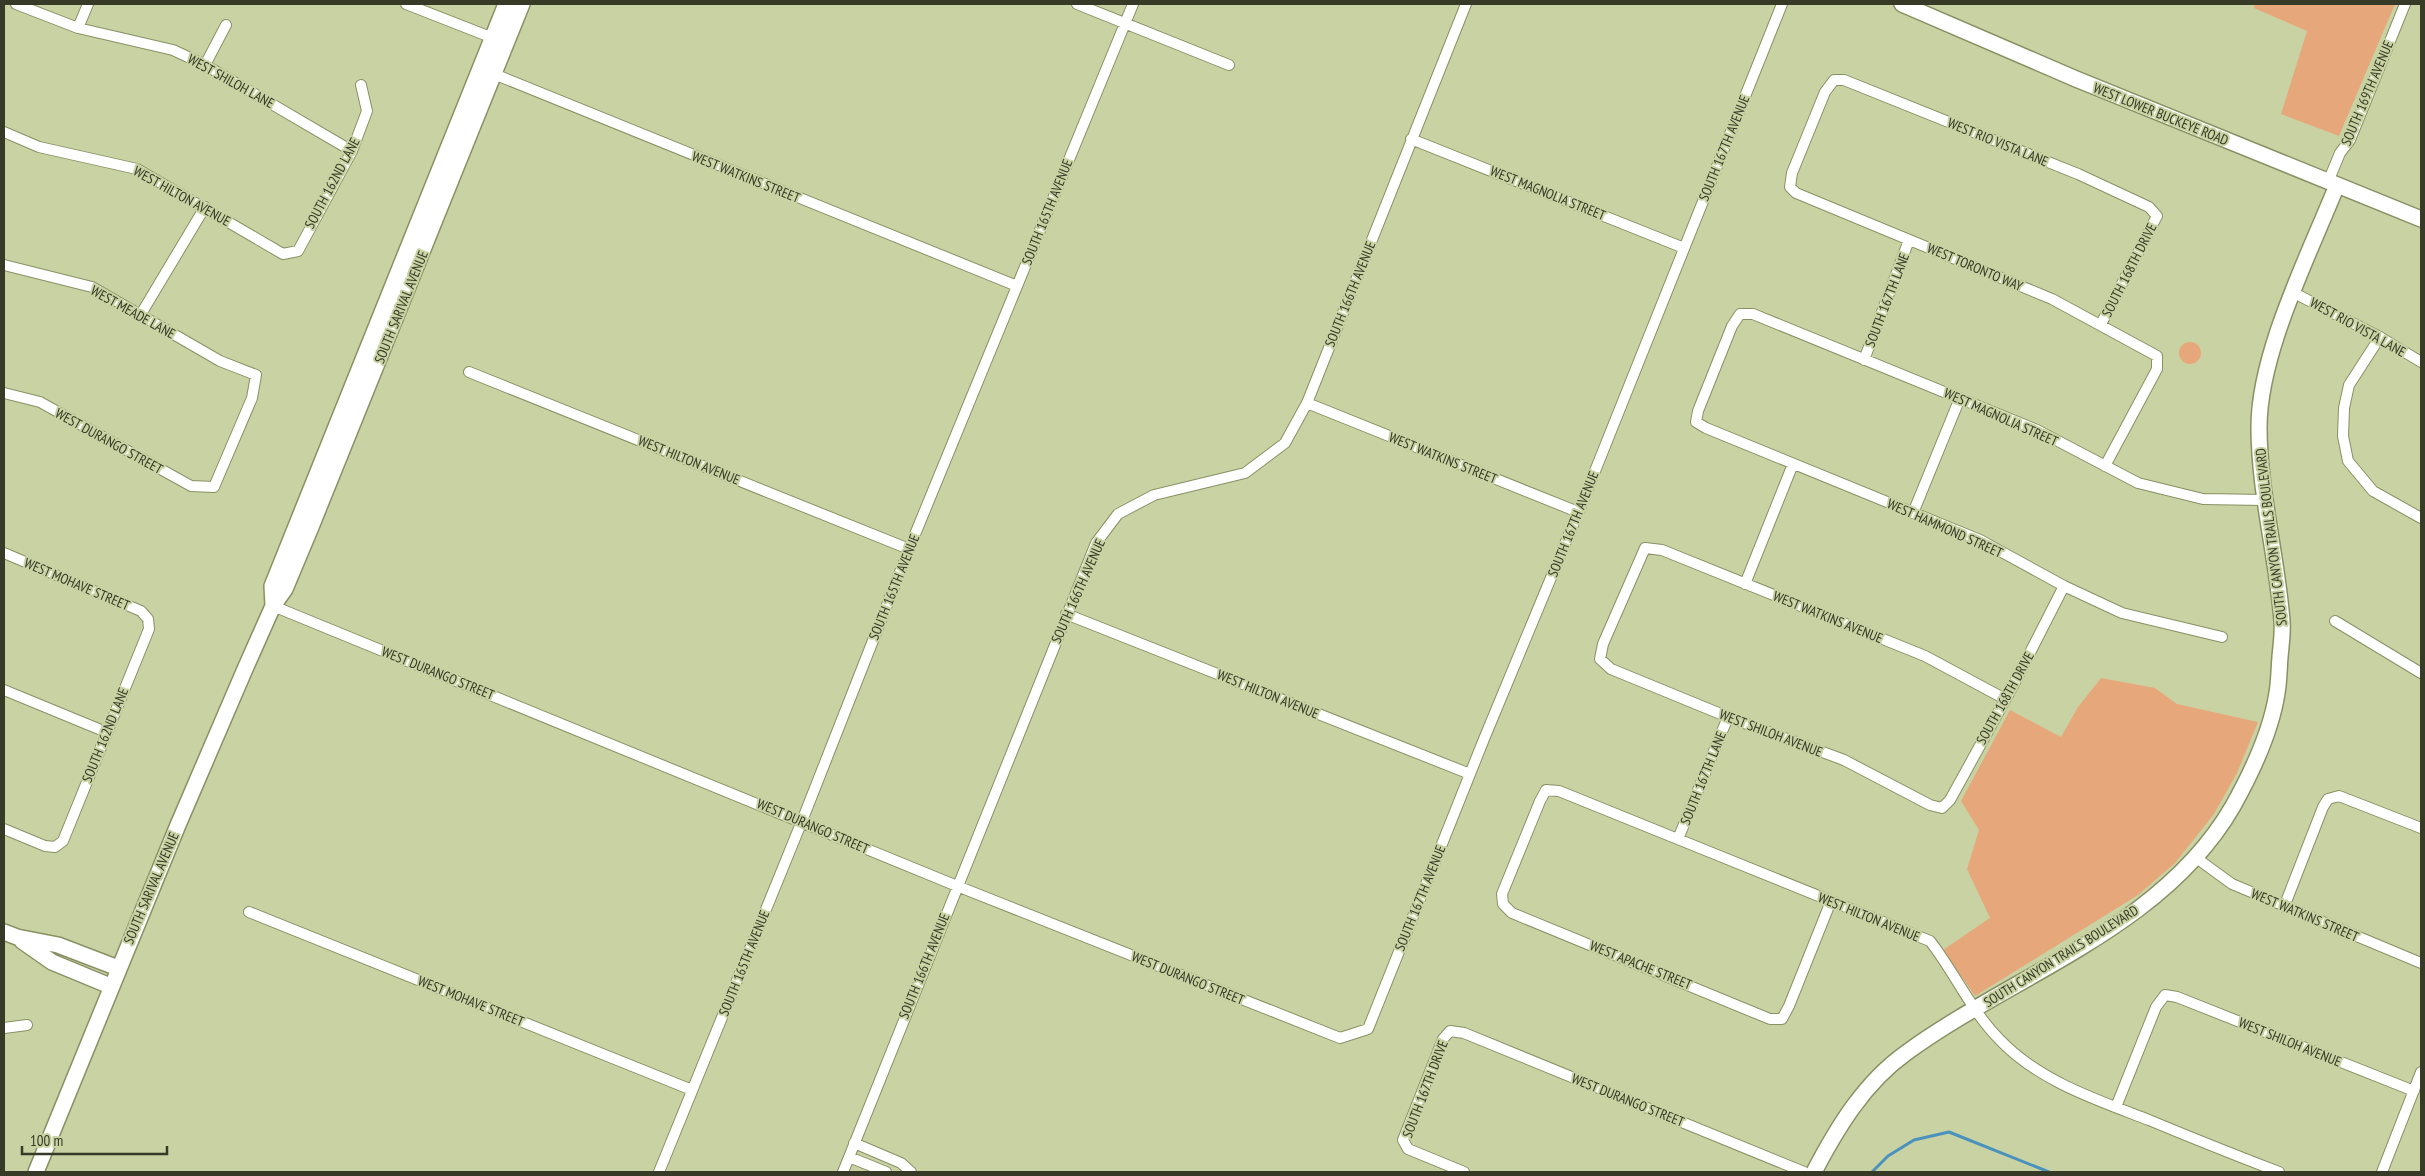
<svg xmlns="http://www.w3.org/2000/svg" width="2425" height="1176" font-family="'PT Sans Narrow',sans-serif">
<rect width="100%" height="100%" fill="#c9d2a3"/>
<path fill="#e6a87a" d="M2255 4H2395L2339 136 2281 114 2307 31 2254 8Z
M2179 353a11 11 0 1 1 22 0a11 11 0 1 1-22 0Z
M2101 678 2155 688 2177 704 2258 722 2237 773 2214 814 2175 863 2138 895 1975 996 1943 950 1990 918 1967 869 1979 830 1961 801 2010 710 2061 737 2078 707Z"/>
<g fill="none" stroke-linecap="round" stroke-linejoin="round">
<path stroke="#4a92bd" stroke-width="3" d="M1872 1172 1888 1156 1914 1140 1949 1132 2049 1172"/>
<defs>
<path id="street" d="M16 4 78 28 173 50 205 65 352 151
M406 4 498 40
M1077 4 1229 65
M78 28 88 4
M205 65 226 25
M489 75 494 74 1017 286
M4 132 39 147 137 169 283 254 298 251 352 151 367 111 361 85
M1411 139 1684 248
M2328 182 2340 153 2350 140 2405 4
M4 265 92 287 220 361 256 375 252 398 214 487 191 486 40 402 4 393
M2294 293 2380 337 2421 362
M141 314 205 207
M2101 324 2157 216 2149 207 2078 174 1844 80H1834L1825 92 1792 173 1790 187 1796 193 2052 299 2157 356V369L2105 466
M2380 337 2349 385 2344 408 2343 436 2348 461 2373 491 2421 518
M1864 360 1909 240
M469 372 909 549
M1307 403 1578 512
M1913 513 1960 398
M4 553 141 611 148 619 149 629 63 841 55 847 45 846 4 829
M1745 584 1793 464
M273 606 957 886 1340 1038 1368 1029 1484 739 1587 491 1782 4
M1066 614 1470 774
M2335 621 2421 673
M2222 637 2122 613 2064 586 1980 540 1706 428 1696 422 1698 411 1732 326 1740 314H1753L2037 430 2138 483 2203 499 2265 500
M4 690 106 732
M2005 699 1925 656 1662 550 1645 548 1603 644 1600 659 1611 669 1728 717 1844 760 1930 805 1942 808 1950 800 2015 682 2064 586
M1678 839 1728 717
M2195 857 2232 884 2421 963
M1831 901 1789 1006 1782 1019H1770L1512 913 1503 904 1502 894 1540 801 1546 790 1559 791 1930 941C1955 973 1971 1011 2000 1040 2039 1081 2097 1100 2149 1120 2192 1138 2235 1155 2279 1172
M2284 907 2323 807 2328 799 2339 796 2421 828
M249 912 692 1090
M4 1028 27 1025
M2116 1107 2156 1007 2165 995 2177 997 2414 1091
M854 1143 901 1163 911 1172
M849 1157 886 1172
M659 1172 802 821 909 549 1133 4
M843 1172 1096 543 1118 514 1154 495 1245 473 1285 443 1307 403 1466 4
M1464 1172 1408 1149 1403 1140 1443 1039 1450 1031 1464 1033 1804 1172
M2382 1172 2421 1072"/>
<path id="secondary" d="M1902 4 2076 79 2421 219
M273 606 272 586 506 4
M4 932 17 937 58 945 118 968
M22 941 52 962 110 986
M36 1172 178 825 245 669 273 606 285 589 311 527 522 4
M1814 1172C1837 1128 1864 1083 1906 1053 2014 974 2163 928 2233 806 2252 772 2271 732 2277 693 2279 682 2279 669 2280 657 2281 645 2283 633 2282 621 2277 556 2259 492 2259 427 2259 353 2309 255 2337 185"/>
</defs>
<use href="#street" stroke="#899164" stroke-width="12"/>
<use href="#secondary" stroke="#899164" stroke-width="18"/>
<use href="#street" stroke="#fff" stroke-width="10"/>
<use href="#secondary" stroke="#fff" stroke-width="15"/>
</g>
<g text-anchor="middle" stroke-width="4" stroke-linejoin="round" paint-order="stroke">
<g font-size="14" fill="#363a27" stroke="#c9d2a3">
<text transform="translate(231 81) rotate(29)" y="5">WEST SHILOH LANE</text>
<text transform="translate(2367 93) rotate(-67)" y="5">SOUTH 169TH AVENUE</text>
<text transform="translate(2161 114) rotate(22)" y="5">WEST LOWER BUCKEYE ROAD</text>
<text transform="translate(1998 142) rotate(22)" y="5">WEST RIO VISTA LANE</text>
<text transform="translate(1724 148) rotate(-68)" y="5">SOUTH 167TH AVENUE</text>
<text transform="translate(746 177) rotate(22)" y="5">WEST WATKINS STREET</text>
<text transform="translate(332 183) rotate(-62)" y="5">SOUTH 162ND LANE</text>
<text transform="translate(1548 193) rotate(22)" y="5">WEST MAGNOLIA STREET</text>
<text transform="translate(182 196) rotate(29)" y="5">WEST HILTON AVENUE</text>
<text transform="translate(1047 212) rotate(-68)" y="5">SOUTH 165TH AVENUE</text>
<text transform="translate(1975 267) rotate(23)" y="5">WEST TORONTO WAY</text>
<text transform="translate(2129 270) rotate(-63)" y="5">SOUTH 168TH DRIVE</text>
<text transform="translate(1350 294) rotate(-68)" y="5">SOUTH 166TH AVENUE</text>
<text transform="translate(1887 300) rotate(-69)" y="5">SOUTH 167TH LANE</text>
<text transform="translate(401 307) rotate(-68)" y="5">SOUTH SARIVAL AVENUE</text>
<text transform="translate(133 312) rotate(29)" y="5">WEST MEADE LANE</text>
<text transform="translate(2358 327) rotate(29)" y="5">WEST RIO VISTA LANE</text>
<text transform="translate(2001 417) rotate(24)" y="5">WEST MAGNOLIA STREET</text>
<text transform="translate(109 441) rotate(29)" y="5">WEST DURANGO STREET</text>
<text transform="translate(1443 458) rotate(22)" y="5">WEST WATKINS STREET</text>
<text transform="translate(689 460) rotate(22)" y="5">WEST HILTON AVENUE</text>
<text transform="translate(1573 524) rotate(-68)" y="5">SOUTH 167TH AVENUE</text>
<text transform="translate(1945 528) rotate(24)" y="5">WEST HAMMOND STREET</text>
<text transform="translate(2271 537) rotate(-97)" y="5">SOUTH CANYON TRAILS BOULEVARD</text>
<text transform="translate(77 584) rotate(23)" y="5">WEST MOHAVE STREET</text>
<text transform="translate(894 587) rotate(-68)" y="5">SOUTH 165TH AVENUE</text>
<text transform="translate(1078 591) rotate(-66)" y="5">SOUTH 166TH AVENUE</text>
<text transform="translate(1828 617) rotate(22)" y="5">WEST WATKINS AVENUE</text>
<text transform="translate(438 673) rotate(22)" y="5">WEST DURANGO STREET</text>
<text transform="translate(1268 694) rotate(22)" y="5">WEST HILTON AVENUE</text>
<text transform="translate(2005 698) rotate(-61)" y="5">SOUTH 168TH DRIVE</text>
<text transform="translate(1771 733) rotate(21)" y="5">WEST SHILOH AVENUE</text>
<text transform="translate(105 735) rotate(-68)" y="5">SOUTH 162ND LANE</text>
<text transform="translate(1703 778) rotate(-68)" y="5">SOUTH 167TH LANE</text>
<text transform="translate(813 826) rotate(23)" y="5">WEST DURANGO STREET</text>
<text transform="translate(151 888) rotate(-67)" y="5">SOUTH SARIVAL AVENUE</text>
<text transform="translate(1420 898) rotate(-68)" y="5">SOUTH 167TH AVENUE</text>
<text transform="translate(2305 915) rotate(23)" y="5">WEST WATKINS STREET</text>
<text transform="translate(1869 917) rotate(22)" y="5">WEST HILTON AVENUE</text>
<text transform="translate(2061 956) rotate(-32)" y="5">SOUTH CANYON TRAILS BOULEVARD</text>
<text transform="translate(744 963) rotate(-68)" y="5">SOUTH 165TH AVENUE</text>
<text transform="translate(1641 965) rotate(22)" y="5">WEST APACHE STREET</text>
<text transform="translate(924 966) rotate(-68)" y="5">SOUTH 166TH AVENUE</text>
<text transform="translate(1188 978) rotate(22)" y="5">WEST DURANGO STREET</text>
<text transform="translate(471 1001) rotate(22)" y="5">WEST MOHAVE STREET</text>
<text transform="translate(2290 1042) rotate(22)" y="5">WEST SHILOH AVENUE</text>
<text transform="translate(1425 1089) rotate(-69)" y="5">SOUTH 167TH DRIVE</text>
<text transform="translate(1628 1100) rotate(22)" y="5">WEST DURANGO STREET</text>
</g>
</g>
<rect width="2425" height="1176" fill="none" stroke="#363a27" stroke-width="10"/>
<path d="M22 1146v8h145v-8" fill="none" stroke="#363a27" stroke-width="2.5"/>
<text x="30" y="1146" font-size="15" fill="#363a27" stroke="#c9d2a3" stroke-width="4" paint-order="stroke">100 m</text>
</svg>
